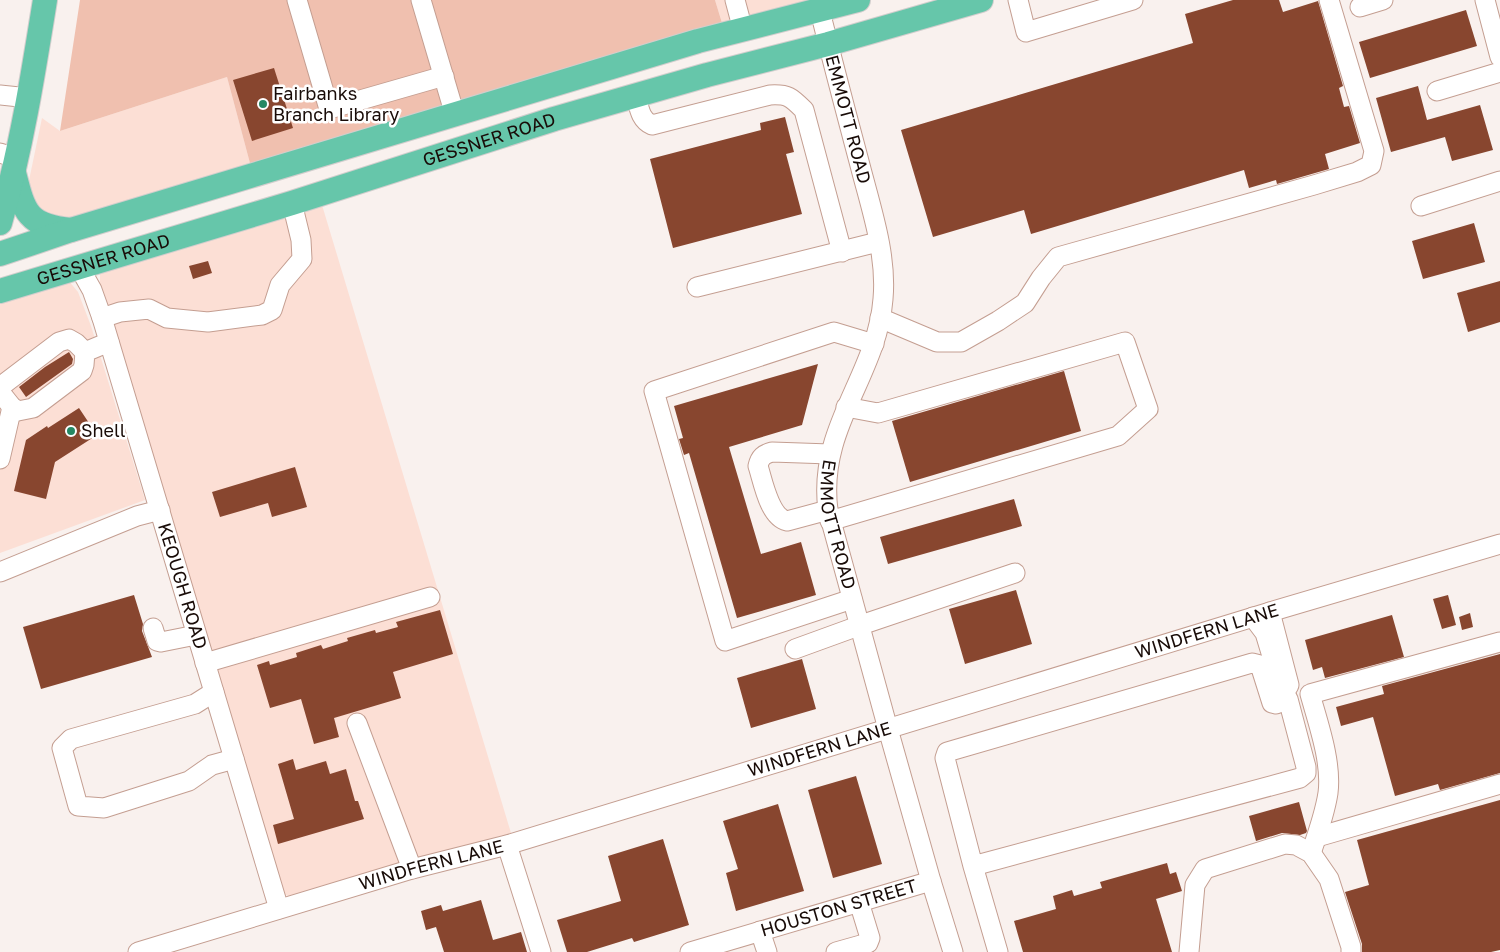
<svg xmlns="http://www.w3.org/2000/svg" width="1500" height="952" font-family="'Golos Text',sans-serif">
<rect width="100%" height="100%" fill="#f9f1ee"/>
<path fill="#fcdfd5" d="M715 0H812L722 23Z
M227 77 251 167 85 219 37 217 27 190 42 118 60 131Z
M322 205 511 833 294 898 278 892 100 286V272Z
M68 280 78 292 91 326 145 500 0 553V304L1 302Z"/>
<path fill="#f0c0af" d="M80 0H715L722 23 251 167 227 77 60 131Z"/>
<path fill="#88462f" d="M1233 0H1279L1283 12 1318 1 1343 86 1339 88 1344 107 1349 106 1360 143 1325 154 1329 169 1277 184 1276 180 1249 188 1244 170 1031 234 1024 210 933 237 901 130 1193 43 1185 14Z
M1466 10 1477 46 1370 78 1359 42Z
M274 68 293 128 252 141 233 80Z
M1418 86 1427 120 1480 105 1493 150 1452 161 1445 137 1391 152 1376 98Z
M785 117 794 152 786 154 802 214 673 248 650 159 761 130 760 123Z
M1474 223 1485 262 1423 279 1412 241Z
M208 261 212 273 193 279 189 266Z
M1500 281V322L1468 332 1457 293Z
M69 352 73 359 72 364 26 397 19 387 45 367Z
M818 364 802 425 729 447 761 554 801 542 816 595 737 618 689 453 684 455 679 439 683 438 674 406Z
M1064 371 1081 431 910 482 892 421Z
M79 408 97 435 55 462 46 499 14 491 26 440 47 426 48 428Z
M295 467 307 507 272 517 268 503 220 517 212 492Z
M1014 499 1022 526 888 564 880 537Z
M1016 590 1032 644 965 664 949 609Z
M134 595 143 624 142 631 152 657 41 689 23 627Z
M1448 595 1456 625 1442 629 1433 599Z
M440 610 453 654 393 672 401 698 334 718 339 737 314 744 301 699 270 708 257 665 269 661 270 665 297 657 296 653 321 645 323 649 348 641 347 638 375 630 376 633 398 627 396 622Z
M1470 613 1473 627 1462 630 1459 617Z
M1392 615 1404 657 1325 678 1322 667 1313 670 1305 640Z
M1500 654V773L1440 790 1438 784 1395 796 1373 717 1341 726 1336 707 1384 694 1382 686Z
M802 659 816 709 751 728 737 678Z
M293 759 296 770 326 761 330 774 346 769 355 801H358L364 819 278 844 273 825 294 819 278 764Z
M856 776 882 864 833 878 808 790Z
M1500 800V950L1491 952H1362V944L1345 892 1369 885 1357 840Z
M1299 802 1307 831 1306 833 1300 835 1282 833 1256 841 1249 816Z
M778 804 804 891 736 911 726 873 738 869 723 821Z
M663 839 689 925 634 942 632 938 587 952H567L557 920 621 901 608 856Z
M1167 863 1170 874 1176 872 1182 891 1156 899 1172 952H1023L1014 921 1056 909 1053 896 1072 890 1074 896 1102 888 1100 882Z
M481 900 493 940 521 932 527 952H444L436 927 426 930 421 911 441 905 443 911Z"/>
<g fill="none" stroke-linecap="round" stroke-linejoin="round">
<defs>
<g id="minor">
<path d="M297 0 329 109 444 76"/>
<path d="M421 0 455 115"/>
<path d="M735 0 743 30"/>
<path d="M1018 0 1026 32 1133 0"/>
<path d="M1485 0 1500 57"/>
<path d="M1360 7 1383 0"/>
<path id="s1" d="M820 11C833 64 847 116 861 169 872 211 887 256 883 299 877 376 817 427 828 510L888 729 931 881 953 952"/>
<path d="M1437 91 1500 72"/>
<path d="M0 95 29 98"/>
<path d="M636 96C639 107 640 120 652 125L770 95C788 94 791 97 804 110L842 252"/>
<path d="M0 153 16 158"/>
<path d="M1421 206 1500 181"/>
<path id="s2" d="M79 267 92 290 102 318 279 909"/>
<path d="M697 287 878 242"/>
<path d="M102 318 120 312 149 309 167 318 208 322 262 315 272 310 280 285 302 259 301 240 292 203"/>
<path d="M880 318 937 342H961L998 321 1025 303 1041 278 1058 257 1314 185 1357 172 1371 165 1374 151 1329 0"/>
<path d="M0 387 59 342 69 339 76 343 85 352"/>
<path d="M0 392 12 407 18 411 33 408 82 371 84 365 85 352 109 342"/>
<path d="M0 459 12 407"/>
<path d="M828 510 787 521C769 517 763 481 758 466 760 457 764 454 772 452L830 454"/>
<path d="M830 521 1118 436 1148 409 1125 342 878 413 846 407"/>
<path d="M0 572 137 516 160 510"/>
<path d="M852 599 725 641 654 391 834 332 874 344"/>
<path d="M1253 617 1265 633 1281 686 1286 690 1289 685 1270 612"/>
<path d="M153 628 157 641 161 642 196 635"/>
<path d="M795 649 861 625 1015 573"/>
<path d="M205 663 430 597"/>
<path d="M214 692 195 704 71 739 62 748 78 806 104 808 189 781 212 765 234 759"/>
<path d="M357 723 412 869"/>
<path d="M1317 837 1500 784"/>
<path d="M507 845 541 952"/>
<path d="M1311 853C1318 833 1325 813 1328 793 1332 762 1318 723 1310 694L1500 642"/>
<path d="M973 866 1300 778 1306 773V767L1288 699 1276 704 1272 703 1260 665 1252 663 947 752 945 758 973 866 998 952"/>
<path d="M760 931 767 952"/>
<path id="s3" d="M138 952 412 869 507 845 1270 612 1500 544"/>
<path id="s4" d="M690 952 931 881"/>
<path d="M836 952 868 943 870 938 859 902"/>
<path d="M1189 952 1195 885 1205 869 1285 844 1296 845 1311 853 1329 879 1351 947V952"/>
</g>
<g id="major">
<path d="M14 173C24 212 27 226 71 230"/>
<path d="M0 223C21 150 33 75 45 0"/>
<path d="M0 254 71 230 698 41 858 0"/>
<path id="s5" d="M0 291 292 203 554 119 707 75 828 44 981 0"/>
</g>
</defs>
<use href="#minor" stroke="#c49e91" stroke-width="21"/>
<use href="#major" stroke="#d1cecd" stroke-width="26"/>
<use href="#minor" stroke="#fff" stroke-width="19"/>
<use href="#major" stroke="#66c6aa" stroke-width="24"/>
</g>
<g fill="#248863" stroke="#fff" stroke-width="2">
<circle cx="263" cy="104" r="5"/>
<circle cx="71" cy="431" r="5"/>
</g>
<g text-anchor="middle" stroke-width="5" stroke-linejoin="round" paint-order="stroke">
<g font-size="18" fill="#180b07" stroke="#fff" text-anchor="start">
<text x="273" y="100">Fairbanks<tspan x="273" dy="21">Branch Library</tspan></text>
<text x="81" y="437">Shell</text>
</g>
<g font-size="18" fill="#180b07" stroke="#fff">
<text dy="6" stroke="none"><textPath href="#s1" startOffset="112">EMMOTT ROAD</textPath></text>
<text dy="6" stroke="none"><textPath href="#s5" startOffset="512">GESSNER ROAD</textPath></text>
<text dy="6" stroke="none"><textPath href="#s5" startOffset="108">GESSNER ROAD</textPath></text>
<text dy="6" stroke="none"><textPath href="#s1" startOffset="532">EMMOTT ROAD</textPath></text>
<text dy="6" stroke="none"><textPath href="#s2" startOffset="336">KEOUGH ROAD</textPath></text>
<text dy="6" stroke="none"><textPath href="#s3" startOffset="1116">WINDFERN LANE</textPath></text>
<text dy="6" stroke="none"><textPath href="#s3" startOffset="711">WINDFERN LANE</textPath></text>
<text dy="6" stroke="none"><textPath href="#s3" startOffset="306">WINDFERN LANE</textPath></text>
<text dy="6" stroke="none"><textPath href="#s4" startOffset="155">HOUSTON STREET</textPath></text>
</g>
</g>
</svg>
